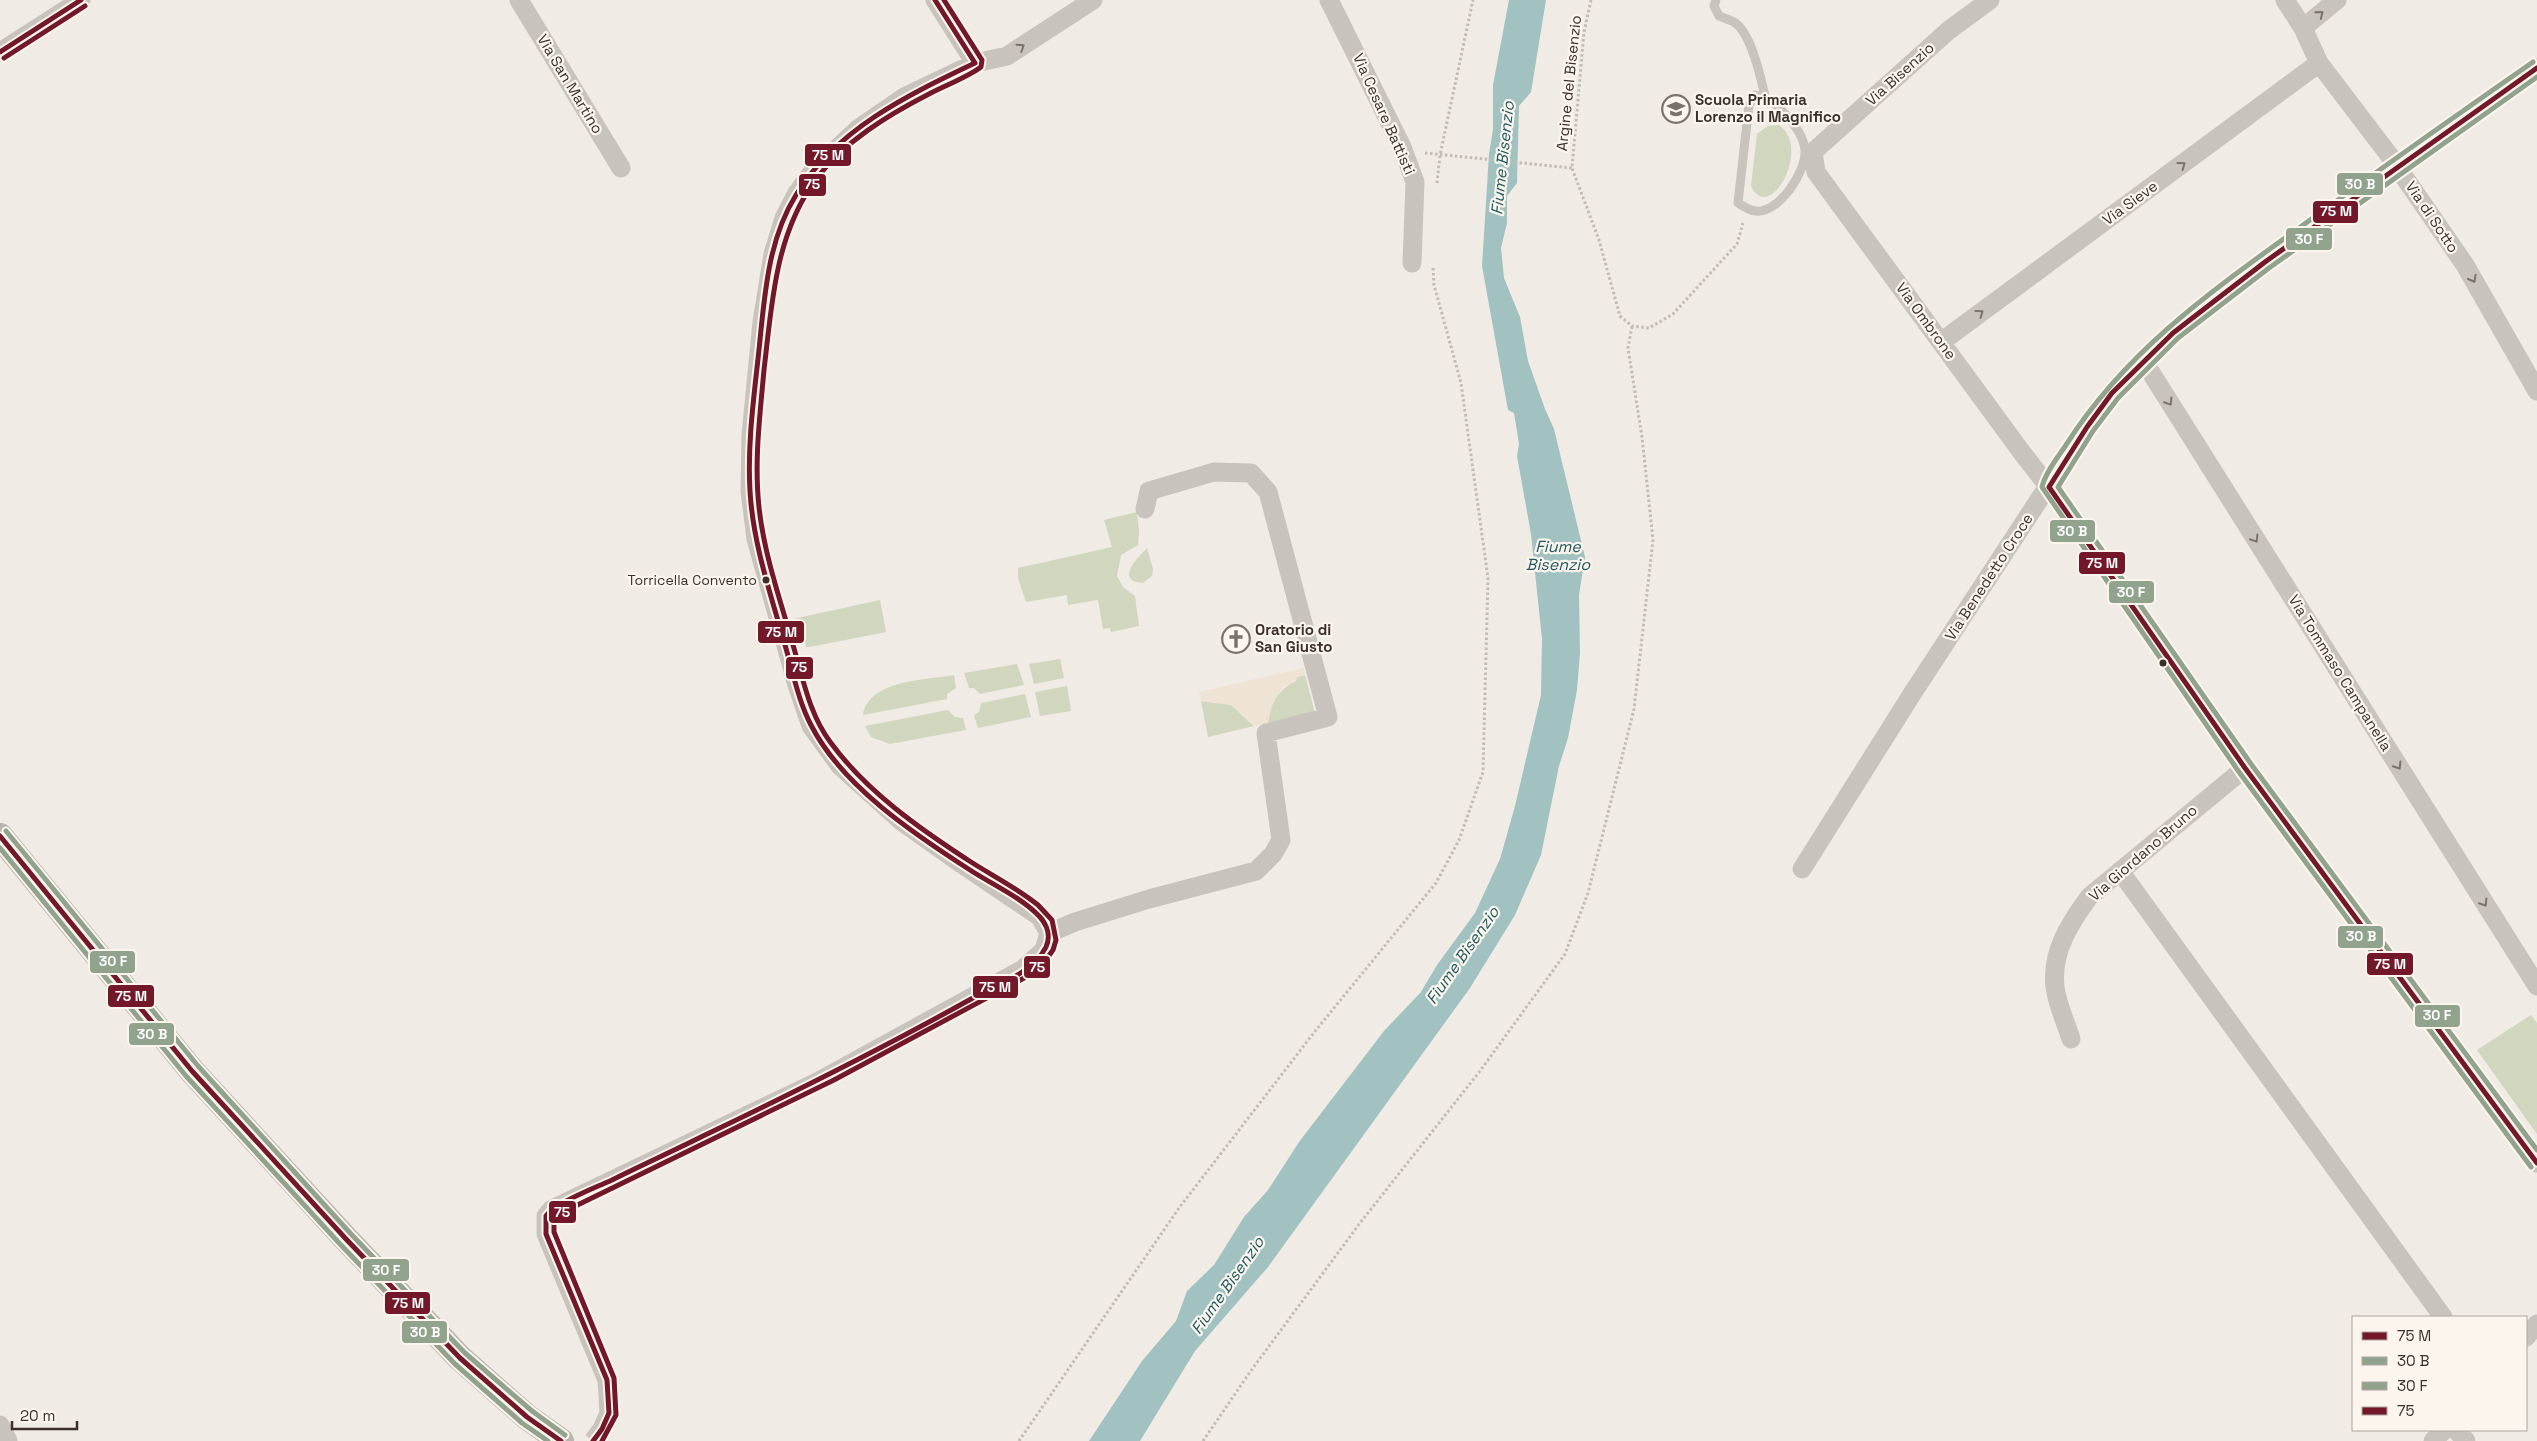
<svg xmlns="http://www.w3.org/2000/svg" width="2537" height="1441" font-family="'Space Grotesk',sans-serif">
<rect width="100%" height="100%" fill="#f0ebe5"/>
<path fill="#d1d6bf" d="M1779 125C1813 149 1768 225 1751 186L1757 134 1768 126Z
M1137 512 1139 531 1138 545 1121 555 1117 576 1123 587 1135 596 1139 626 1111 632 1110 628 1103 629 1098 600 1068 605 1067 595 1026 602 1018 578V568L1112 547 1104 520Z
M1147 548 1153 569 1152 576 1143 583C1114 581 1138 557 1147 548Z
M880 600 886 632 815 646 806 647 805 640 792 643 788 620Z
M1060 659 1064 678 1034 684 1029 664Z
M1017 664 1024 685 980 694 974 688H969L964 673Z
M954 675 956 688 947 694V699L863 715C868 680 926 680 954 675Z
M1305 675 1315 713 1268 723C1271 703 1277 690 1296 681L1297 677Z
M1067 686 1071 711 1040 716 1035 692Z
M1025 694 1031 717 978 728 974 715 979 712 981 703Z
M1201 701 1231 705 1254 726 1208 737Z
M948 710 955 717 963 718 966 730 890 744 871 737 865 726Z
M2531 1015 2537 1023V1134L2477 1050Z"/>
<path fill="#eee3d5" d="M1304 668 1305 675 1297 677 1296 681 1283 687 1276 697 1271 707 1268 723 1254 726 1231 705 1201 701 1199 692Z"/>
<path fill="#a1c2c1" d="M1509 0H1546L1531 92 1519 106 1517 183 1507 196V223L1501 248 1504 278 1520 317 1528 361 1545 409 1554 429 1585 557 1579 595 1580 653 1577 690 1568 738 1559 766 1541 855 1515 915 1470 988 1268 1267 1195 1351 1140 1441H1089L1142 1361 1176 1321 1187 1291 1214 1265 1244 1217 1268 1190 1299 1142 1384 1031 1421 992 1437 965 1475 913 1500 859 1515 806 1541 695 1542 639 1531 534 1517 456 1519 444 1514 413 1508 410 1482 266 1489 154 1493 129V85Z"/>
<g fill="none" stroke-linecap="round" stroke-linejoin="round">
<path stroke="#ccc6c0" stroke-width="19" stroke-dasharray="19 9" stroke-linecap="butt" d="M593 1441 602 1429"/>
<path stroke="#c2bbb6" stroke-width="3" stroke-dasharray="2.5 2.5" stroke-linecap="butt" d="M1591 0 1584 32 1572 168 1599 240 1620 316 1632 326 1649 328 1673 314 1737 244 1743 223
M1425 153 1572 168
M1437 183 1440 155 1473 0
M1019 1441 1179 1208 1316 1030 1436 883 1459 840 1483 772 1488 578 1461 383 1434 285 1433 267
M1203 1441 1250 1372 1360 1223 1480 1071 1565 954 1588 893 1634 709 1653 540 1642 437 1628 348 1632 326"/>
<path stroke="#c9c3be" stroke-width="9" d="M1716 0 1714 6 1719 16C1724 18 1730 20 1734 22 1751 32 1761 78 1765 96
M1755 95C1775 97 1803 130 1805 150 1807 171 1778 215 1755 211 1749 210 1743 206 1738 203L1749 105Z"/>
<path stroke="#c9c3be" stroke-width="19" d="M519 0 621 168
M935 0 975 63
M1329 0 1402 147 1415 182 1412 263
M1990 0 1949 30 1813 152 1816 172 2023 454 2059 500 2245 768 2537 1163
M2285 0 2303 28 2319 63 2389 155 2465 265 2537 391
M2303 28 2337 0
M0 52 81 0
M1941 342 2319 63
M2143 360 2537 986
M1802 869 1912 694 2084 431 2112 393 2143 360 2201 309 2374 182 2537 68
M2120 871 2443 1317
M1049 933 1075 922 1149 899 1256 871 1273 854 1281 840 1266 733 1328 717 1268 492 1251 473 1214 472 1149 491 1145 509
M2071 1039C2066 1023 2057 1004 2055 987 2051 952 2070 923 2089 897L2245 768
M2526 1337 2537 1324
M0 1425 8 1441
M602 1429 609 1413 607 1380 546 1234V1216L552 1209 817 1082 1023 969 1044 950 1049 933 1040 917 963 865 901 821 840 766 811 726 797 685 756 539 750 491 751 435 762 322 773 254 784 218 797 193 813 171 859 128 904 97 975 63 1007 56 1093 0
M2456 1430 2466 1441
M2433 1441 2444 1430"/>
<path stroke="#bab3ae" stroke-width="26" d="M0 836 192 1071 346 1239 460 1358 527 1417 561 1441"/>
<defs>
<path id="bus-1" d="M0 52 81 0
M2537 68 2265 262 2173 333 2112 393 2087 427 2049 487 2245 768 2537 1163
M0 836 192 1071 346 1239 460 1358 527 1417 561 1441
M593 1441 602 1429 609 1413 607 1380 546 1234V1216L552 1209C571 1197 592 1189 612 1180 642 1165 673 1151 703 1136 793 1093 883 1048 971 999 995 986 1033 973 1046 947 1051 936 1047 925 1040 917 1021 897 993 885 970 870 914 834 842 786 811 725 798 700 793 672 785 645 771 595 753 544 750 491 747 441 755 390 760 340 765 291 769 238 796 195 836 129 908 95 975 63L935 0"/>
<path id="bus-2" d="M0 848 186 1076 340 1244 455 1364 522 1423 548 1441
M2531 1167 2239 772 2042 487C2045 473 2058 457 2066 445 2126 351 2210 292 2299 228 2376 172 2454 117 2533 62"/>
<path id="bus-3" d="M2537 77 2269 268 2178 338 2118 398 2093 431 2058 487 2251 764 2537 1150
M6 831 198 1066 351 1234 465 1353 532 1411 565 1435"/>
<path id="bus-4" d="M4 58 85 6
M602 1441 616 1415 614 1378 554 1232V1219L557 1215 834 1080 1024 978 1045 961 1053 950 1056 940 1052 920 1038 905C1017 888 993 876 971 862 920 829 867 792 831 743 809 714 803 678 793 645 780 599 764 554 759 507 754 461 760 415 764 370 772 303 775 235 816 179 845 141 888 115 929 94 946 85 966 78 981 67L982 60 944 0"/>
</defs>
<use href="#bus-1" stroke="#fbf5ee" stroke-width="9"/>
<use href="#bus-2" stroke="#fbf5ee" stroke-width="9"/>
<use href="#bus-3" stroke="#fbf5ee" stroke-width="9"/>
<use href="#bus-4" stroke="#fbf5ee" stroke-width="9"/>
<use href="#bus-1" stroke="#721828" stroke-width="5"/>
<use href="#bus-2" stroke="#91a38d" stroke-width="5"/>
<use href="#bus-3" stroke="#91a38d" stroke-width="5"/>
<use href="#bus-4" stroke="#721828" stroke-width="5"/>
</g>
<defs><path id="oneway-chevron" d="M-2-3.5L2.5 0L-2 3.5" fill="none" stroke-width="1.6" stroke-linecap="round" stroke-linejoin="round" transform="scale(1.25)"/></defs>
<g stroke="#7b726d">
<use href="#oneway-chevron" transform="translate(2320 14) rotate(-39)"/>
<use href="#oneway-chevron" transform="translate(1021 47) rotate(-33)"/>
<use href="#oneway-chevron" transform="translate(2182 165) rotate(-36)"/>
<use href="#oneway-chevron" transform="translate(2473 279) rotate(60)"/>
<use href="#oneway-chevron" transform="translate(1980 313) rotate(-36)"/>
<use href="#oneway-chevron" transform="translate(2169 402) rotate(58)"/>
<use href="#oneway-chevron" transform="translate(2255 539) rotate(58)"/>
<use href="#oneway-chevron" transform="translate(2398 766) rotate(58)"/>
<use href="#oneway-chevron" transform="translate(2484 903) rotate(58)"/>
</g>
<defs>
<symbol id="school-ring" viewBox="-11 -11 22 22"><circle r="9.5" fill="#fbf5ee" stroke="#7a716c" stroke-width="1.5"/><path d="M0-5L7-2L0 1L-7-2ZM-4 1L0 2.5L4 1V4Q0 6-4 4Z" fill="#7a716c"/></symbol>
<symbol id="church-ring" viewBox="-11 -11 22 22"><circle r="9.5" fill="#fbf5ee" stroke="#7a716c" stroke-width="1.5"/><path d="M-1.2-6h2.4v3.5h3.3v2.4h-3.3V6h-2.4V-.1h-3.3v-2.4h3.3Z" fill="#7a716c"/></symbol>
</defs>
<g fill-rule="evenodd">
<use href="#school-ring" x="1660" y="93" width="32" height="32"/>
<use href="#church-ring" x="1220" y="623" width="32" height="32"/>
</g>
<g fill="#3b302b" stroke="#fbf5ee" stroke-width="2">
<circle cx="766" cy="580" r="4.5"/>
<circle cx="2163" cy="663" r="4.5"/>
</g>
<g text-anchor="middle" stroke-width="4.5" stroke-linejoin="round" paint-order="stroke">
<g font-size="14" fill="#3b302b" stroke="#fbf5ee" text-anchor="end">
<text x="757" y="585">Torricella Convento</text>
</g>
<g font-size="15" fill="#3b302b" stroke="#fbf5ee">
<text transform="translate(1900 74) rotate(-42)" y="5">Via Bisenzio</text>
<text transform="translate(1569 83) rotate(-84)" y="5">Argine del Bisenzio</text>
<text transform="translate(570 84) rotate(59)" y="5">Via San Martino</text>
<text transform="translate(1384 114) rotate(66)" y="5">Via Cesare Battisti</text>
<text transform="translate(2130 203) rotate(-36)" y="5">Via Sieve</text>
<text transform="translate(2432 217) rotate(56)" y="5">Via di Sotto</text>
<text transform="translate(1926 321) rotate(54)" y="5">Via Ombrone</text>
<text transform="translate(1989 577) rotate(-57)" y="5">Via Benedetto Croce</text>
<text transform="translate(2340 673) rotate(58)" y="5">Via Tommaso Campanella</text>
<text transform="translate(2143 853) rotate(-41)" y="5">Via Giordano Bruno</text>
</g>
<g font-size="15" font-weight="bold" fill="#3b302b" stroke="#fbf5ee" text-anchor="start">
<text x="1695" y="105">Scuola Primaria<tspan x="1695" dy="17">Lorenzo il Magnifico</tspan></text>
<text x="1255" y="635">Oratorio di<tspan x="1255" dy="17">San Giusto</tspan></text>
</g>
<g font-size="16" font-style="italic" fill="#1f5a5e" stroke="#fbf5ee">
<text transform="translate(1502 158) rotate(-84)" y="6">Fiume Bisenzio</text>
<text x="1558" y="552">Fiume<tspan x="1558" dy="18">Bisenzio</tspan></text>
<text transform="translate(1462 955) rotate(-55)" y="6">Fiume Bisenzio</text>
<text transform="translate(1227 1285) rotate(-55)" y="6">Fiume Bisenzio</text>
</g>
</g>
<g stroke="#fbf5ee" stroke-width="2">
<rect x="804" y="143" width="48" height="24" rx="5" fill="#721828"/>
<rect x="2336" y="172" width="48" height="24" rx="5" fill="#91a38d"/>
<rect x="798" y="173" width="29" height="24" rx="5" fill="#721828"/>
<rect x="2312" y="200" width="47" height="24" rx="5" fill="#721828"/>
<rect x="2285" y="227" width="48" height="24" rx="5" fill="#91a38d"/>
<rect x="2049" y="519" width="47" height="24" rx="5" fill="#91a38d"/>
<rect x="2078" y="551" width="48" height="24" rx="5" fill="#721828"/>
<rect x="2108" y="580" width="47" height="24" rx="5" fill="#91a38d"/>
<rect x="757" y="620" width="48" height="24" rx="5" fill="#721828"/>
<rect x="785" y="656" width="29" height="24" rx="5" fill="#721828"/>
<rect x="2337" y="925" width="47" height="24" rx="5" fill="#91a38d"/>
<rect x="89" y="950" width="47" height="24" rx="5" fill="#91a38d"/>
<rect x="2366" y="952" width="48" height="24" rx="5" fill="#721828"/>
<rect x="1023" y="955" width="28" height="24" rx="5" fill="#721828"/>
<rect x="972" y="975" width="47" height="24" rx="5" fill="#721828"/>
<rect x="107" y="984" width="48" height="24" rx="5" fill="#721828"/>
<rect x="2414" y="1004" width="47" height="24" rx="5" fill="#91a38d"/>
<rect x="128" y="1022" width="47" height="24" rx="5" fill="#91a38d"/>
<rect x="548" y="1200" width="29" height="24" rx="5" fill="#721828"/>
<rect x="362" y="1258" width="48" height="24" rx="5" fill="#91a38d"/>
<rect x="384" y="1291" width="47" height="24" rx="5" fill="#721828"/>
<rect x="401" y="1320" width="47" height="24" rx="5" fill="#91a38d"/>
</g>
<g font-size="14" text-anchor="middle" font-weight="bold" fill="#fff">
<text x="828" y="160">75 M</text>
<text x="2360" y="189">30 B</text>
<text x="812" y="189">75</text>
<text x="2336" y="216">75 M</text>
<text x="2309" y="244">30 F</text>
<text x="2072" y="536">30 B</text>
<text x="2102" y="568">75 M</text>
<text x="2131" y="597">30 F</text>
<text x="781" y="637">75 M</text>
<text x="799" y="672">75</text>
<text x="2361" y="941">30 B</text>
<text x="113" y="966">30 F</text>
<text x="2390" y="969">75 M</text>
<text x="1037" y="972">75</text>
<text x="995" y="992">75 M</text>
<text x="131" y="1001">75 M</text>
<text x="2437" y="1020">30 F</text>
<text x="152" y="1039">30 B</text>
<text x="562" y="1217">75</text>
<text x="386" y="1275">30 F</text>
<text x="408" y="1308">75 M</text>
<text x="425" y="1337">30 B</text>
</g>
<rect x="2352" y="1316" width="175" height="115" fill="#fbf5ee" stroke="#aea6a0"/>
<rect x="2362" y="1332" width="25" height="8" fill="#721828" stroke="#aea6a0"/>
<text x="2397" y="1341" font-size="15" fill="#3b302b">75 M</text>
<rect x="2362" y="1357" width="25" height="8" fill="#91a38d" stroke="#aea6a0"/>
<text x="2397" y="1366" font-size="15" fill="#3b302b">30 B</text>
<rect x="2362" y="1382" width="25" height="8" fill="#91a38d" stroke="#aea6a0"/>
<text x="2397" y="1391" font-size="15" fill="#3b302b">30 F</text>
<rect x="2362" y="1407" width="25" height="8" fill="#721828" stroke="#aea6a0"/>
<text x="2397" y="1416" font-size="15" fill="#3b302b">75</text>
<path d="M12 1421v8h65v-8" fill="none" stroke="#3b302b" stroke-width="2.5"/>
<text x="20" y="1421" font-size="15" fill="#3b302b" stroke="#fbf5ee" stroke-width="4" paint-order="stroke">20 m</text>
</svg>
